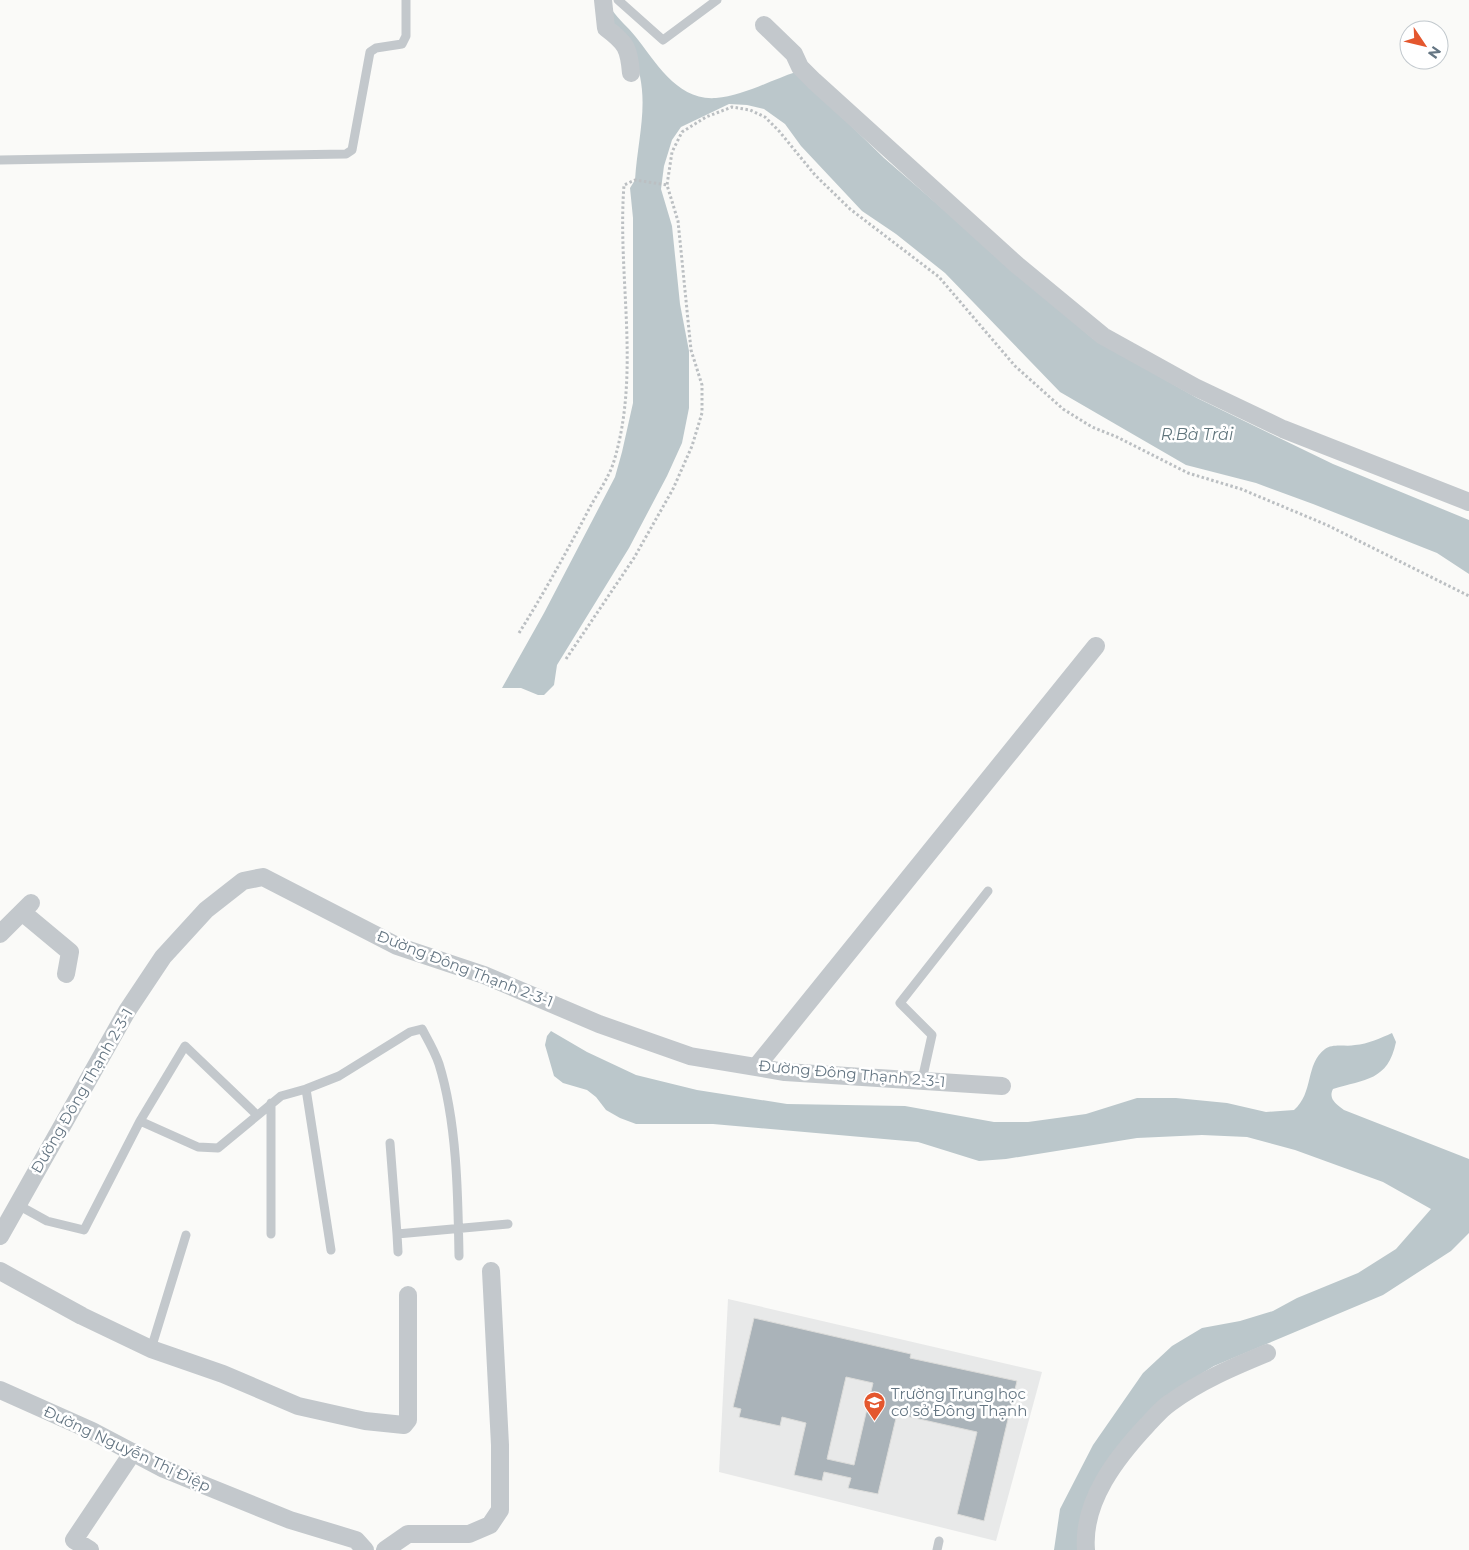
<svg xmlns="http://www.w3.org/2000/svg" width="1469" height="1550" font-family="Montserrat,sans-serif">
<rect width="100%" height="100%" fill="#fafaf8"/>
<path fill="#e8e9e9" d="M728 1299 1042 1372 996 1541 719 1472Z"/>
<path fill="#bbc7cb" d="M612 10C619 20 628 27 635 36 656 62 677 101 716 98 743 96 771 80 796 72L884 158 1092 338 1197 398 1333 464 1469 520V574L1437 553 1313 504 1256 483 1186 465 1060 392 945 273 896 234 862 211 801 146 785 124 764 109 747 105 729 104 681 127 672 140 664 166 661 189 672 226 680 304 689 351V408L682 443 667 476 629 548 557 665 554 685 544 695H538L521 688H502L544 613 615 477 622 452 633 403V218L630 188 635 180C638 133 653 93 630 48 626 40 615 32 608 26Z
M551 1031 587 1052 636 1075 697 1090 787 1104 905 1106 994 1122H1028L1086 1114 1137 1098H1176L1227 1103 1266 1112 1294 1110C1314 1093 1305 1064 1325 1049 1333 1043 1346 1047 1355 1045 1368 1044 1381 1038 1392 1033L1396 1042C1388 1081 1365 1079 1333 1089 1328 1099 1336 1104 1344 1110L1469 1159V1233L1451 1251 1383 1295 1214 1366 1170 1393 1113 1452 1082 1550H1054L1060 1509 1093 1445 1143 1373 1172 1346 1202 1328 1240 1321 1273 1311 1297 1298 1358 1273 1396 1249 1431 1209 1383 1182 1295 1150 1247 1137 1202 1135 1137 1138 1006 1159 979 1161 918 1142 713 1124H636L620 1118 606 1110 596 1097 587 1090 563 1083 554 1076 545 1045 547 1036Z"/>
<path fill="#aab3b9" stroke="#dcdcda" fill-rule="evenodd" d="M754 1318 911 1354 910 1358 1017 1381 984 1521 957 1514 977 1432 897 1414 878 1494 848 1488 851 1478 824 1472 822 1481 794 1475 806 1423 782 1417 780 1426 739 1417 741 1409 733 1407ZM846 1377 873 1383 854 1465 827 1459Z"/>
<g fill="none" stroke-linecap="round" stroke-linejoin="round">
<path stroke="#bbbfc2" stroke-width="3" stroke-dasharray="2.5 2.5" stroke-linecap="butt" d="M519 633C544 593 566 553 588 511 596 495 609 478 614 461 641 372 617 276 624 185L635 180 667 185
M566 659 634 558 673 489 692 446 702 413V385L691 350 678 221 667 185 672 152 682 132 706 117 732 107 750 110 765 117 779 131 815 175 850 209 939 277 1015 366 1063 409 1092 427 1117 437 1188 473 1241 489 1327 525 1469 596"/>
<path stroke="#c3c8cc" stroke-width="9" d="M618 0 663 40 717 0
M0 160 346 154 352 150 370 52 376 48 402 44 406 36V0
M922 1080 932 1035 900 1003 988 891
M306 1089 331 1250
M140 1121 198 1147 218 1148 281 1096 306 1089 339 1076 410 1032 422 1029C428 1040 435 1052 439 1064 457 1122 458 1195 459 1256
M390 1143 397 1234
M18 1205 47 1221 84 1230 140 1121 185 1046 257 1115
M271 1234V1103
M398 1252 397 1234 508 1224
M151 1349 186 1235
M937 1550 939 1541"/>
<path stroke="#c3c8cc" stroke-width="18" d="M603 0 606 28C626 43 629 48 631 73
M764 25 794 54 800 67 814 81 1017 265 1103 336 1195 387 1283 429 1469 502
M22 912 70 952 66 974
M0 934 31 903
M756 1067 1096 646
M0 1236 127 1011 163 957 206 910 243 881 263 877 397 946 484 975 599 1024 690 1056 785 1072 1002 1086
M0 1271 82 1316 151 1349 223 1374 298 1406 365 1421 404 1425 408 1420V1295
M0 1390 92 1431 164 1469 290 1520 356 1540 365 1550
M90 1550 74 1540 133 1452
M385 1550 408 1534H469L490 1525 500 1510V1445L491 1271
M1086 1550C1082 1501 1117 1457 1148 1424 1155 1417 1162 1408 1170 1403 1200 1381 1233 1367 1267 1353"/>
</g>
<defs>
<symbol id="school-pin" viewBox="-11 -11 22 30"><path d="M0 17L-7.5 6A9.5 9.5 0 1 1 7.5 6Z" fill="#e4572e" stroke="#fff"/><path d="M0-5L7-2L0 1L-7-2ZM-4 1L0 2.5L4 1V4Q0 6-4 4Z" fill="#fff"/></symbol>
</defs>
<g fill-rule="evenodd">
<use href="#school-pin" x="862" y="1390" width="25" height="34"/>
</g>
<g text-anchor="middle" stroke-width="5" stroke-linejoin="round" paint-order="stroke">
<g font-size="15" fill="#657683" stroke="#fff">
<text transform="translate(465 969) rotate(21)" y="5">Đường Đông Thạnh 2-3-1</text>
<text transform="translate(852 1074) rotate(5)" y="5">Đường Đông Thạnh 2-3-1</text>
<text transform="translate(82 1091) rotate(-60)" y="5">Đường Đông Thạnh 2-3-1</text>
<text transform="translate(127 1449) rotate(25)" y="5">Đường Nguyễn Thị Điệp</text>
</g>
<g font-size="15" fill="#657683" stroke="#fff" text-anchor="start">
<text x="891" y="1399">Trường Trung học<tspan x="891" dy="17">cơ sở Đông Thạnh</tspan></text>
</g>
<g font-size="16" font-style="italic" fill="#60757c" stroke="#fff">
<text x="1197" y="440">R.Bà Trải</text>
</g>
</g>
<g transform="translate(1424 45) rotate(125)"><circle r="24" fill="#ffffff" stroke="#c1c8cd"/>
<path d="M0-4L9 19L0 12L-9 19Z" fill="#e4572e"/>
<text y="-8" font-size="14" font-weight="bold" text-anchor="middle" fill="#657683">N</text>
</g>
</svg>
